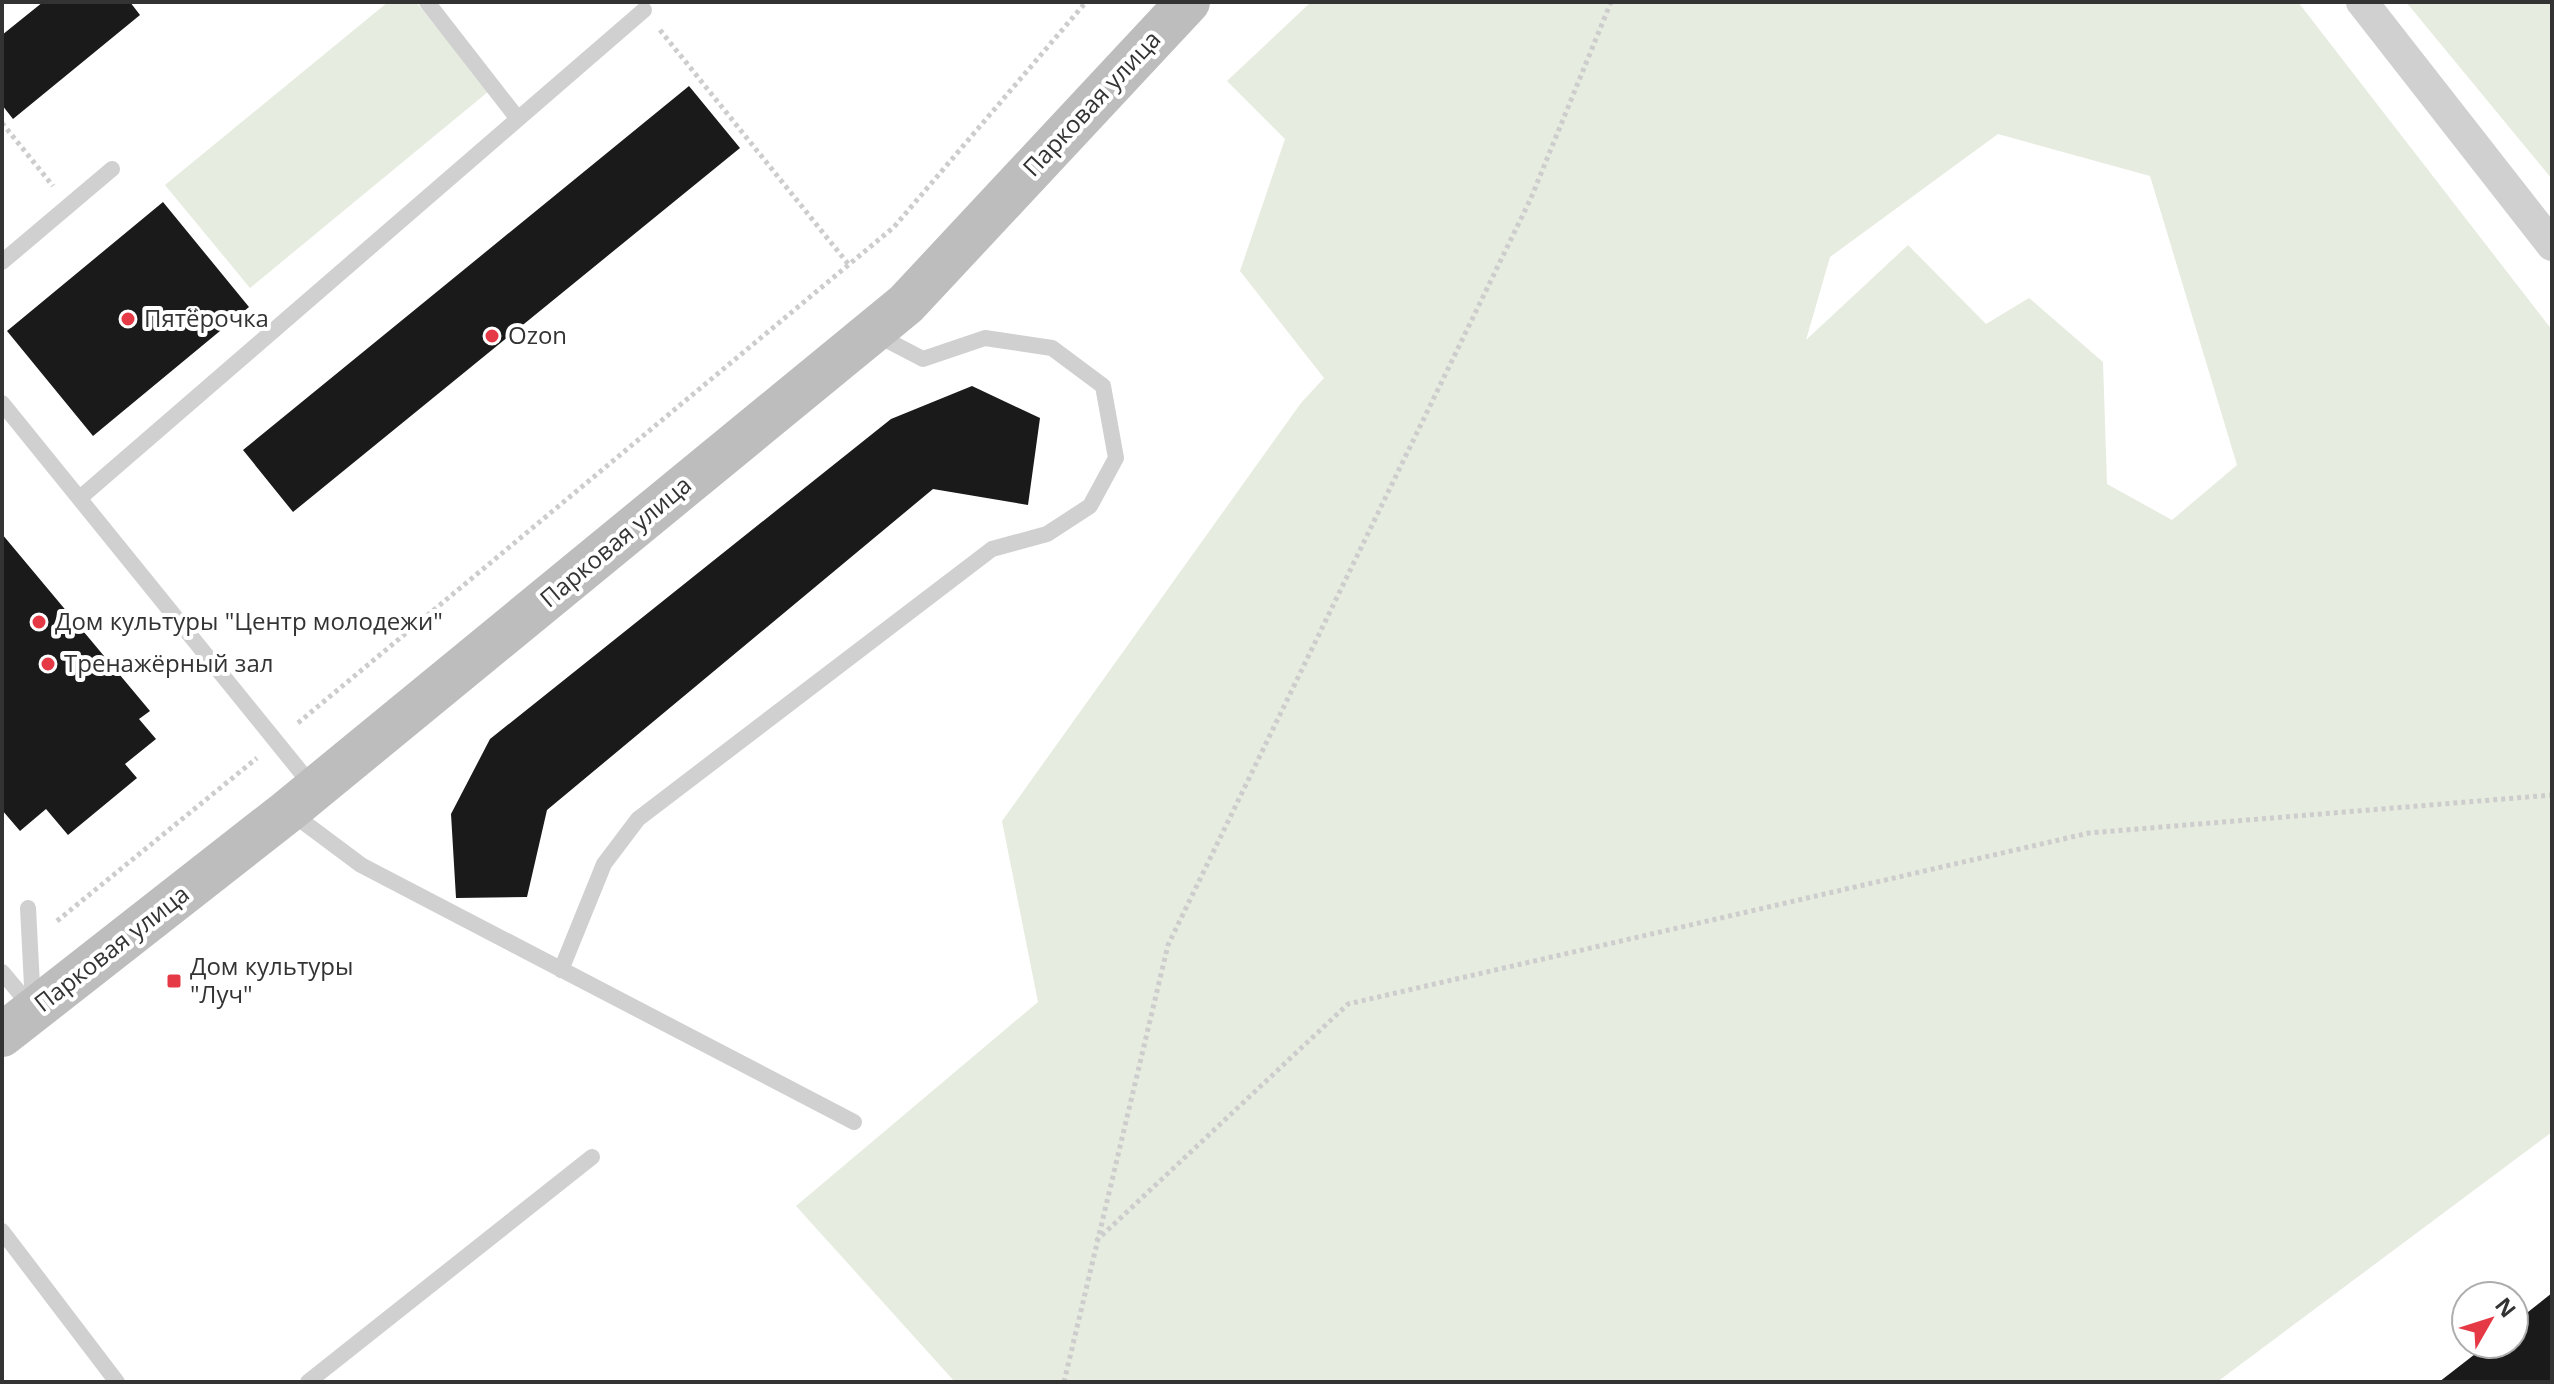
<svg xmlns="http://www.w3.org/2000/svg" width="2554" height="1384" font-family="'Open Sans',sans-serif">
<rect width="100%" height="100%" fill="#fff"/>
<path fill="#e6ecdf" fill-rule="evenodd" d="M388 2H416L489 91 250 288 165 185Z
M1311 2H2298L2552 330V1132L2217 1382H955L796 1206 1038 1002 1002 821 1301 403 1324 378 1240 271 1285 139 1227 81ZM1998 134 2150 176 2237 465 2172 520 2107 484 2103 362 2029 298 1986 324 1908 245 1806 340 1830 257Z
M2406 2H2552V179Z"/>
<path fill="#1a1a1a" d="M43 2H130L140 15 13 119 2 105V35Z
M689 86 740 148 293 512 243 450Z
M163 202 249 307 93 436 7 331Z
M972 386 1040 418 1028 505 933 489 547 810 527 897 456 898 451 814 490 739 891 419Z
M2 534 150 711 139 719 156 739 125 764 137 778 68 835 46 809 20 831 2 810Z
M2552 1293V1382H2439L2488 1344H2514V1323Z"/>
<g fill="none" stroke-linecap="round" stroke-linejoin="round">
<path stroke="#cdcdcd" stroke-width="5" stroke-dasharray="4 4" stroke-linecap="butt" d="M660 30 849 265
M2 123 53 186
M298 723 894 227 1086 2
M57 921 257 758
M1096 1241 1348 1004 2089 833 2552 795
M1064 1382 1168 945 1531 198 1611 2"/>
<path stroke="#d0d0d0" stroke-width="16" d="M427 2 518 119
M2 262 112 169
M2 403 313 787
M81 497 644 10
M290 812 361 865 854 1122
M28 908 33 1005
M561 970 604 864 638 819 992 549 1047 534 1090 506 1116 458 1103 386 1052 348 985 338 923 359 875 334
M2 972 33 1009
M2 1231 117 1382
M308 1382 592 1157"/>
<path stroke="#d0d0d0" stroke-width="32" d="M2362 2 2552 245"/>
<path stroke="#bdbdbd" stroke-width="44" d="M2 1035 288 811 906 304 1188 2"/>
</g>
<g fill="#e63946" stroke="#fff" stroke-width="3">
<circle cx="128" cy="319" r="8"/>
<circle cx="492" cy="336" r="8"/>
<circle cx="39" cy="622" r="8"/>
<circle cx="48" cy="664" r="8"/>
<rect x="166" y="973" width="16" height="16" rx="4"/>
</g>
<g text-anchor="middle" stroke-width="8" stroke-linejoin="round" paint-order="stroke">
<g font-size="24" fill="#333" stroke="#fff">
<text transform="translate(1092 104) rotate(-47)" y="8">Парковая улица</text>
<text transform="translate(616 542) rotate(-40)" y="8">Парковая улица</text>
<text transform="translate(112 949) rotate(-38)" y="8">Парковая улица</text>
</g>
<g font-size="24" fill="#333" stroke="#fff" text-anchor="start">
<text x="144" y="327">Пятёрочка</text>
<text x="508" y="344">Ozon</text>
<text x="55" y="630">Дом культуры "Центр молодежи"</text>
<text x="64" y="672">Тренажёрный зал</text>
<text x="190" y="975">Дом культуры<tspan x="190" dy="28">"Луч"</tspan></text>
</g>
</g>
<rect width="2554" height="1384" fill="none" stroke="#333333" stroke-width="8"/>
<g transform="translate(2490 1320) rotate(51)"><circle r="38" fill="#ffffff" stroke="#adadad" stroke-width="2"/>
<path d="M0-6L14 30L0 20L-14 30Z" fill="#e63946"/>
<text y="-12" font-size="22" font-weight="bold" text-anchor="middle" fill="#333333">N</text>
</g>
</svg>
